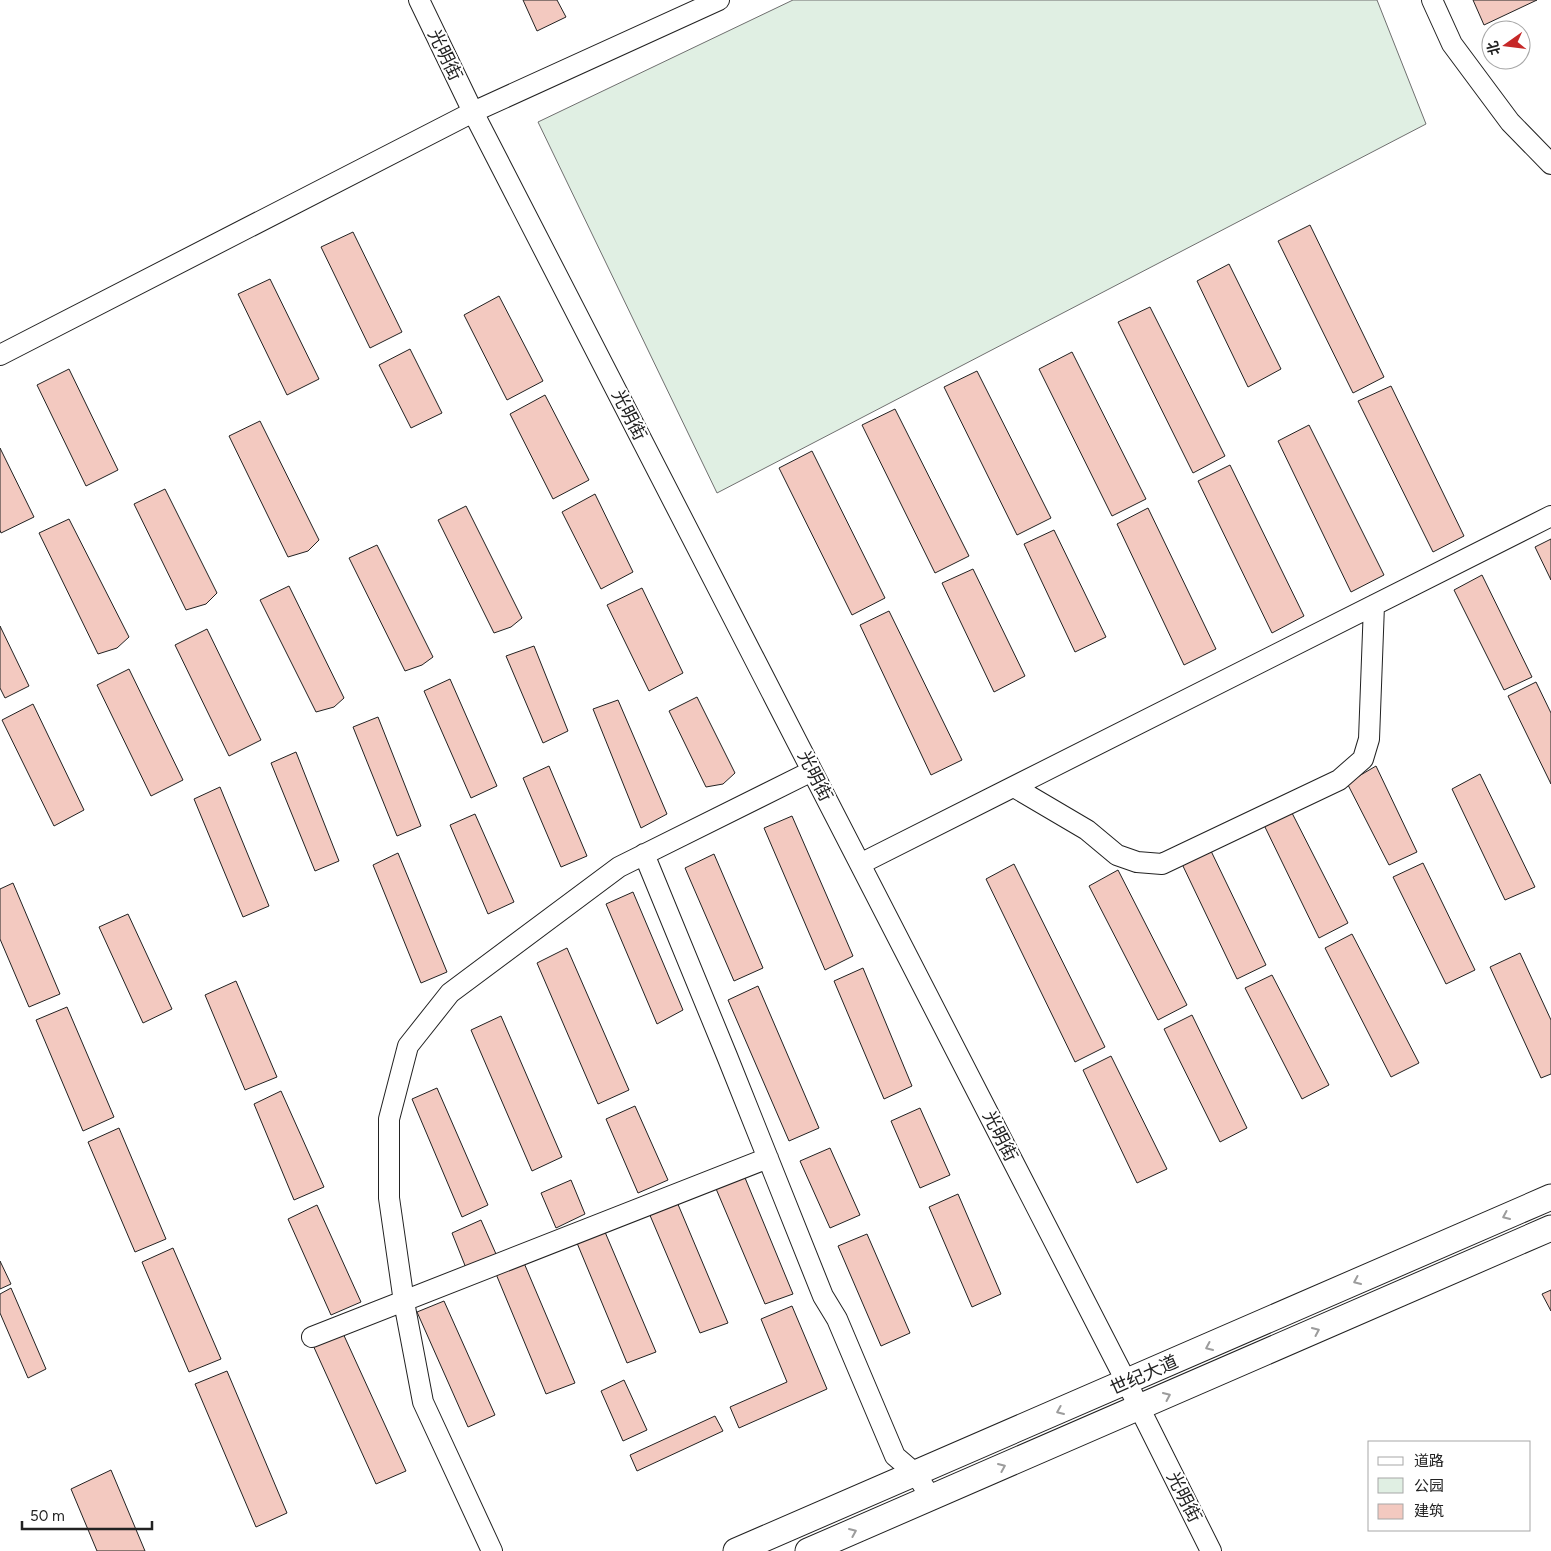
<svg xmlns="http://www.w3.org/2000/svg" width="1551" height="1551" font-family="Figtree,'Noto Sans SC',sans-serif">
<rect width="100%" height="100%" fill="#fff"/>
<path fill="#e0efe3" stroke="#6f6f6f" d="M793 0H1377L1426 124 717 493 538 122Z"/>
<path fill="#f3c9c0" stroke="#222" d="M523 0H557L566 17 537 31Z
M1473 0H1537L1484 25Z
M1310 225 1384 377 1353 393 1278 241Z
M353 232 402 332 370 348 321 247Z
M1229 264 1281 369 1248 387 1197 281Z
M270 279 319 379 287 395 238 294Z
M499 296 543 381 507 400 464 315Z
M1150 307 1225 456 1193 473 1118 322Z
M410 349 442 413 411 428 379 365Z
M1072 352 1146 499 1112 516 1039 369Z
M69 369 118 470 86 486 37 385Z
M977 371 1051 518 1017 535 944 387Z
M1391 386 1464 536 1433 552 1358 401Z
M545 395 589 480 553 499 510 414Z
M895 409 969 556 935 573 862 425Z
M260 421 319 540 308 551 288 557 229 436Z
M1309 425 1384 575 1351 592 1278 441Z
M0 448 34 517 1 533 0 530Z
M812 451 885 598 852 615 779 468Z
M1230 465 1304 616 1272 633 1198 481Z
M165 489 217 593 206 604 186 610 134 504Z
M595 494 633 572 601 589 562 512Z
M466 506 522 618 511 627 494 633 438 520Z
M1148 508 1216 649 1184 665 1117 524Z
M69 519 129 637 117 648 98 654 39 533Z
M1054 530 1106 637 1075 652 1024 544Z
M1551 539V580L1535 547Z
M377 545 433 657 422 665 405 671 349 558Z
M973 569 1025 676 994 692 942 583Z
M1482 575 1532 677 1504 690 1454 590Z
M289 586 344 698 334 707 316 712 260 600Z
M642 588 683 673 649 691 607 605Z
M889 611 962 760 931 775 860 625Z
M0 626 29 686 5 698 0 688Z
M207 629 261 740 229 756 175 645Z
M534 646 568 731 543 743 506 656Z
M129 669 183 780 151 796 97 685Z
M450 679 497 786 471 798 424 691Z
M1536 682 1551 713V784L1508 696Z
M697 697 735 773 723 784 706 787 669 711Z
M618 700 667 814 641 828 593 709Z
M33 704 84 810 54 826 2 720Z
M378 717 421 826 397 836 353 727Z
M296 752 339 861 315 871 271 763Z
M549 766 587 856 561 867 523 778Z
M1376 766 1417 852 1389 865 1347 783Z
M1480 774 1535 887 1505 900 1452 789Z
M220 787 269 906 243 917 194 799Z
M1291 811 1348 923 1319 938 1264 825Z
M475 814 514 902 488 914 450 825Z
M792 816 853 956 825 970 764 828Z
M1211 851 1266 965 1237 979 1182 864Z
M398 853 447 972 421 983 373 865Z
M714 854 763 968 734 981 685 868Z
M1423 863 1475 970 1446 984 1393 877Z
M1014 864 1105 1047 1075 1062 986 879Z
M1118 870 1187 1005 1158 1020 1089 886Z
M13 883 60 994 29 1007 0 939V889Z
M633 892 683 1010 657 1024 606 904Z
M128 914 172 1009 143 1023 99 927Z
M1352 934 1419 1063 1391 1077 1325 948Z
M567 948 629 1090 598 1104 537 963Z
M1520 953 1551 1020V1074L1541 1078 1490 967Z
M863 968 912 1086 884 1099 834 981Z
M1272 975 1329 1085 1302 1099 1245 988Z
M236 981 277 1077 245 1090 205 995Z
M758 986 819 1128 789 1141 728 1000Z
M67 1007 114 1117 83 1131 36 1020Z
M1192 1015 1247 1128 1220 1142 1164 1029Z
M501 1016 562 1157 532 1171 471 1030Z
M1111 1056 1167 1169 1137 1183 1083 1070Z
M437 1088 488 1205 462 1217 412 1099Z
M281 1091 324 1187 294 1200 254 1104Z
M635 1106 668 1180 638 1193 606 1119Z
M920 1108 950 1175 920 1188 891 1121Z
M119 1128 166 1239 135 1252 88 1142Z
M830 1148 860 1215 830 1228 800 1161Z
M743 1173 793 1294 765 1304 714 1184Z
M571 1180 585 1214 556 1228 541 1193Z
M958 1194 1001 1294 972 1307 929 1207Z
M677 1202 728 1323 700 1333 649 1213Z
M317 1205 361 1302 331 1315 288 1219Z
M481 1220 496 1254 466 1268 452 1233Z
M605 1232 656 1352 627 1363 577 1243Z
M867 1234 910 1333 881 1346 838 1246Z
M173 1248 221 1359 189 1372 142 1262Z
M0 1261 11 1284 0 1289Z
M524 1263 575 1383 546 1394 496 1274Z
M11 1288 46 1369 28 1378 0 1313V1294Z
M1551 1290V1311L1542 1294Z
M444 1301 495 1415 468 1427 417 1312Z
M792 1306 827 1389 739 1428 730 1407 787 1382 761 1319Z
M341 1329 406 1471 376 1484 312 1343Z
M227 1371 287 1513 256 1527 195 1384Z
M624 1380 647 1430 623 1441 601 1391Z
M715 1416 723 1431 637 1471 630 1455Z
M111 1470 145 1551H97L71 1489Z"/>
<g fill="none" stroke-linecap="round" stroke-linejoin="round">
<defs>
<path id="minor" d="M419 0 473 112 1127 1383 1211 1551
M1432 0 1452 44 1510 122 1551 164
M0 355 473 112 719 0
M1014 787 1087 830 1117 855 1137 862 1162 864 1339 780 1363 759 1369 739 1374 605
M644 854 727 1056 823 1296 837 1319 895 1456 916 1474 931 1498
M860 864 1551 516
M312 1337 768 1158
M492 1551 423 1402 404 1302 389 1198V1119L408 1046 450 993 619 867 812 771"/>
<path id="major" d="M736 1551 1551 1197
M808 1551 1551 1228"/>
</defs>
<use href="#minor" stroke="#222" stroke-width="22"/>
<use href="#major" stroke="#222" stroke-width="27"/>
<use href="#minor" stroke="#fff" stroke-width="20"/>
<use href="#major" stroke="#fff" stroke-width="25"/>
</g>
<defs><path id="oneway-chevron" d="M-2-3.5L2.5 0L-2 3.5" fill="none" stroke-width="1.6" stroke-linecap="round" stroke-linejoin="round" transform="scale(1.25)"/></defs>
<g stroke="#9c9c9c">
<use href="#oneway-chevron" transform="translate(1506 1216) rotate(156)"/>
<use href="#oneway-chevron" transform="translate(1357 1281) rotate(156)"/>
<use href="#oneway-chevron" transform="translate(1316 1331) rotate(-24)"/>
<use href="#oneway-chevron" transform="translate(1209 1347) rotate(156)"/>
<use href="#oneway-chevron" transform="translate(1167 1396) rotate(-24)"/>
<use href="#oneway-chevron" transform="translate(1060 1411) rotate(157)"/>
<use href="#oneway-chevron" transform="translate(1002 1467) rotate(-23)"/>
<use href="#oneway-chevron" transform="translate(853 1532) rotate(-23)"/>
</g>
<g text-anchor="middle" stroke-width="4" stroke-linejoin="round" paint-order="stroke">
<g font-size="18" fill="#222" stroke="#fff">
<text transform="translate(445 55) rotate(64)" y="6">光明街</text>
<text transform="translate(629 415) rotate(63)" y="6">光明街</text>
<text transform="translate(815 776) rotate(63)" y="6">光明街</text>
<text transform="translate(1000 1136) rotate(63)" y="6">光明街</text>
<text transform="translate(1144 1375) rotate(-24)" y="6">世纪大道</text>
<text transform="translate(1184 1497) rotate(63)" y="6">光明街</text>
</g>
</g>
<rect x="1368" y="1441" width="162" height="90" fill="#ffffff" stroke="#a7a7a7"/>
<rect x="1378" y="1457" width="25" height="8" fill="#ffffff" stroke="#a7a7a7"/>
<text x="1414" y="1466" font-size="15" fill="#222222">道路</text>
<rect x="1378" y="1478" width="25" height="15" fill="#e0efe3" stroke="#a7a7a7"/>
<text x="1414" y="1491" font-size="15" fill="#222222">公园</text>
<rect x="1378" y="1504" width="25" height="15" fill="#f3c9c0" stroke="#a7a7a7"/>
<text x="1414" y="1516" font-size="15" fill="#222222">建筑</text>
<g transform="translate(1506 45) rotate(256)"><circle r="24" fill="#ffffff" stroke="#a7a7a7"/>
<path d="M0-4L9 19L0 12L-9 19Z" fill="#c62828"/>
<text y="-8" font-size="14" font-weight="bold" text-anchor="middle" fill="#222222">北</text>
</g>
<path d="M22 1521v8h130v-8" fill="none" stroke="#222222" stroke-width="2.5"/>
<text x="30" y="1521" font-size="15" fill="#222222" stroke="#ffffff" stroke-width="4" paint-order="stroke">50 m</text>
</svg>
